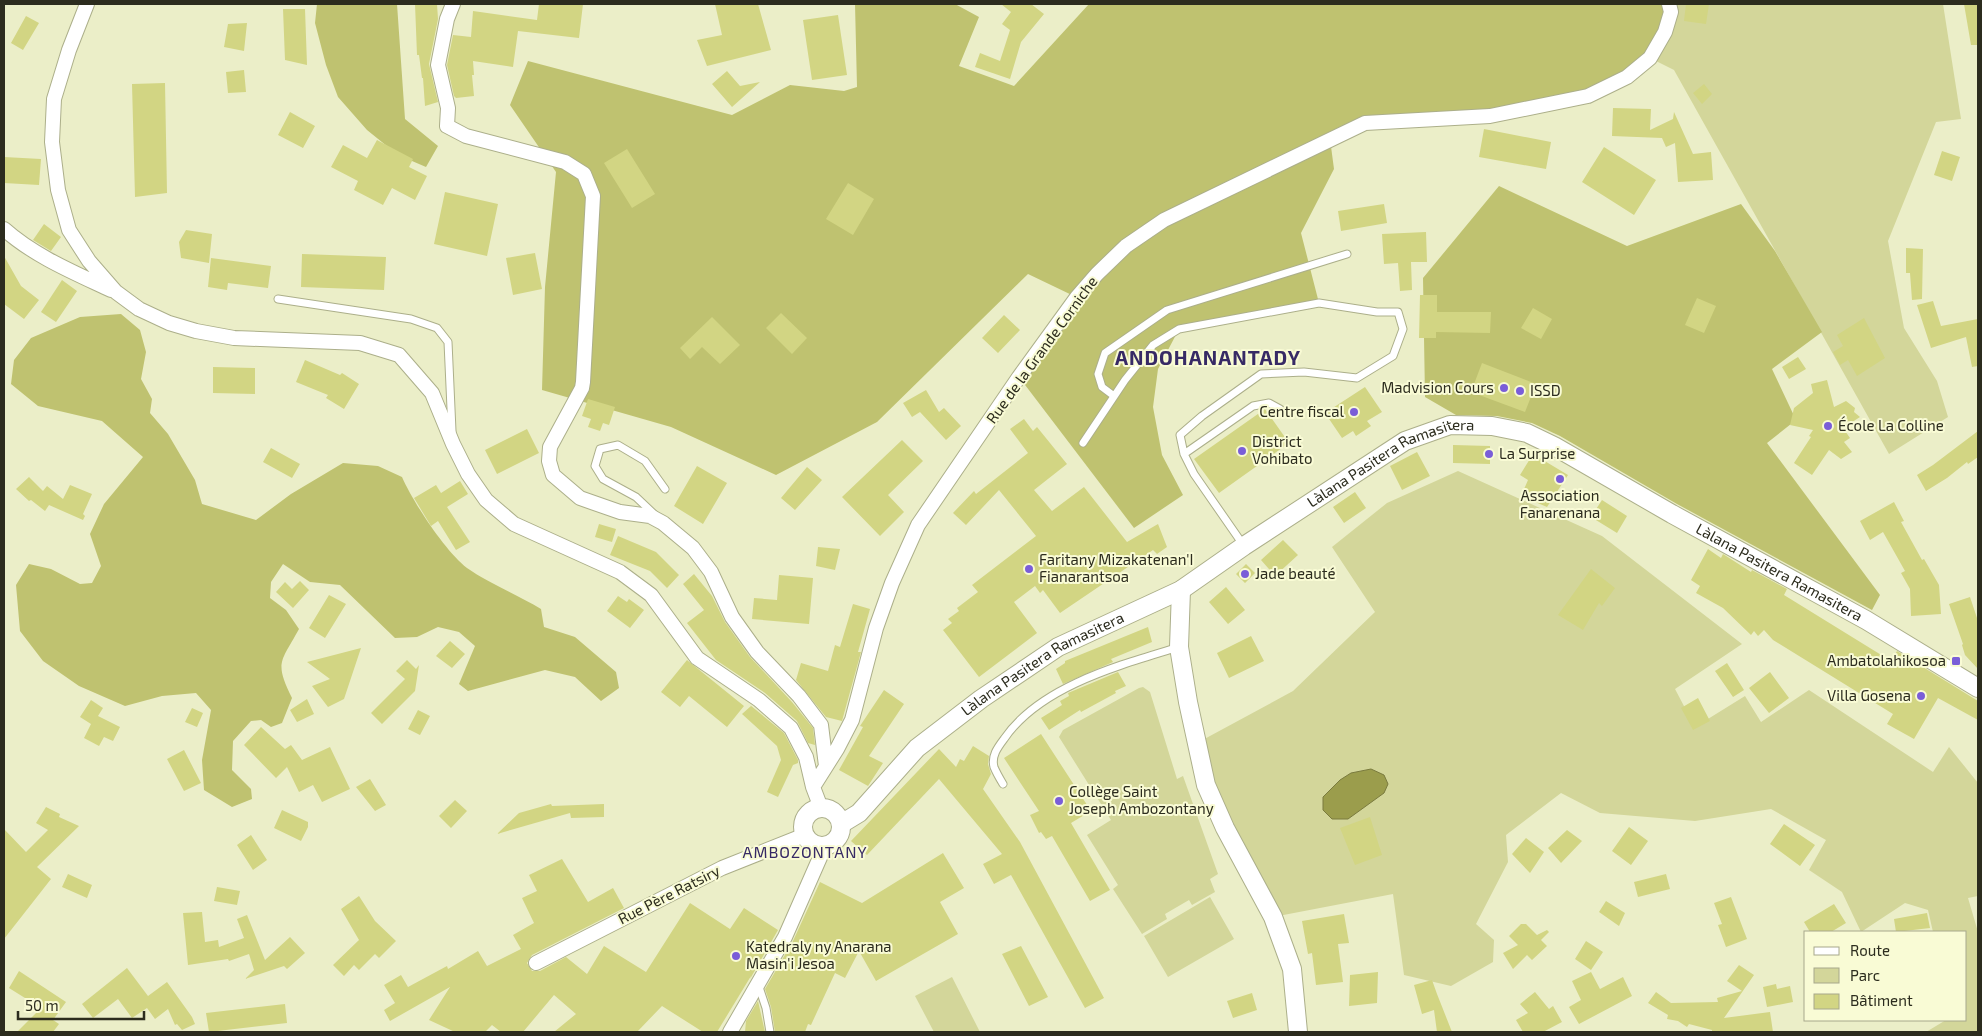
<svg xmlns="http://www.w3.org/2000/svg" width="1982" height="1036" font-family="'Exo 2',sans-serif">
<rect width="100%" height="100%" fill="#ebeec8"/>
<path fill="#d3d69a" d="M1666 4H1943L1961 119 1936 122 1888 241 1904 328 1937 381 1948 417 1889 454 1674 70 1650 58Z
M1458 471 1602 536 1742 644 1675 689 1695 727 1745 696 1761 722 1809 690 1933 772 1949 747 1978 783V896L1968 898 1978 932V1032H1926L1946 1020H1966V932H1933L1928 910 1905 903 1861 932 1842 892 1809 870 1826 840 1771 809 1695 821 1600 813 1561 793 1506 835 1508 862 1476 924 1494 940 1493 962 1451 986 1404 975 1393 894 1273 917 1197 743 1293 691 1375 612 1332 547 1387 503Z
M1143 687 1150 692 1177 779 1183 776 1218 874 1210 879 1215 892 1192 905 1189 900 1165 914 1167 919 1142 934 1113 889 1118 885 1087 835 1111 820 1059 737 1063 730 1139 688Z
M1210 897 1234 939 1168 977 1144 936Z
M952 977 980 1032H934L915 996Z"/>
<path fill="#bfc270" d="M317 4H397L405 119 438 146 426 167 398 155 367 130 338 97 326 65 315 23Z
M855 4H955L979 17 959 66 1014 86 1089 4H1666L1665 32 1650 58 1588 96 1490 116 1403 120 1330 139 1334 169 1301 233 1319 303 1179 329 1158 369 1153 407 1162 455 1183 495 1134 528 1019 377 1076 297 1028 274 877 422 776 475 671 427 542 390 545 287 556 172 510 105 528 61 732 115 790 85 844 91 857 87Z
M1499 186 1627 246 1741 204 1775 251 1822 332 1772 369 1796 420 1767 443 1880 595 1872 610 1677 504 1560 436 1532 423 1497 416 1456 415 1425 397 1423 278Z
M121 314 140 330 146 352 141 379 152 399 150 413 168 434 195 480 202 504 256 520 291 494 343 463 378 466 402 477C413 502 445 551 467 568 487 582 519 596 541 609L544 627 575 637 616 672 619 688 601 701 575 677 545 670 468 691 459 684 475 646 459 632 438 627 417 637 395 638 340 585 310 582 283 564 271 582 270 598 286 610 299 629C281 662 274 662 292 698L282 723 271 727 261 720 251 721 233 741 232 770 251 789 252 799 232 807 204 790 202 760 211 710 196 693 162 696 125 706 79 686 43 661 20 631 16 585 29 564 51 569 80 584 92 583 101 566 90 534 104 504 143 457 102 421 38 406 11 384 14 360 31 338 80 317Z"/>
<path fill="#9b9d4c" stroke="#7a7b3e" d="M1371 769 1384 775 1388 784 1384 793 1348 819H1332L1323 810V797L1340 780 1351 773Z"/>
<path fill="#d2d583" d="M415 4H437L438 19 429 64 438 102 425 106 423 78H422L419 55H417Z
M539 4H583L579 38 518 31 513 67 473 61 474 75H472L474 96 456 98 454 96 447 65 453 35 471 37 473 11 537 20Z
M715 4H758L771 50 707 66 697 40 722 35Z
M1001 4H1031L1044 14 1021 42 1010 79 975 67 980 53 1000 61 1010 30 1002 24 1011 12Z
M1686 4H1709L1706 24 1684 21Z
M1964 4H1978V45H1971Z
M283 9H305L307 65 285 60Z
M838 15 847 75 812 80 803 20Z
M26 16 39 23 23 50 11 43Z
M247 23 244 51 224 47 228 24Z
M244 70 246 92 228 93 226 72Z
M727 71 740 86 760 82 732 107 712 84Z
M165 83 167 193 135 197 132 84Z
M1704 84 1712 94 1702 104 1693 93Z
M1613 108 1651 109 1650 130 1673 119 1674 112 1693 154 1711 152 1713 180 1678 182 1675 143 1666 147 1662 138 1612 136Z
M290 112 315 126 303 148 278 135Z
M1484 129 1551 142 1546 169 1479 157Z
M377 140 413 159 409 167 427 176 415 200 392 188 383 205 354 190 358 181 331 167 343 145 367 158Z
M1604 147 1656 180 1634 215 1582 182Z
M627 149 655 194 632 208 604 163Z
M1942 151 1960 157 1952 181 1934 175Z
M4 157 41 159 39 185 4 183Z
M848 183 874 199 853 235 826 219Z
M445 192 498 204 487 256 434 244Z
M1384 204 1387 223 1341 231 1338 211Z
M44 224 61 237 51 251 33 240Z
M186 230 212 234 209 263 181 258 179 242Z
M1426 232 1427 262H1411L1412 290 1400 291 1398 263 1384 264 1382 234Z
M1906 248 1923 249 1922 299 1912 300 1910 273H1906Z
M535 253 542 289 513 295 506 258Z
M302 254 386 257 384 290 301 287Z
M4 256 21 286 39 300 24 319 4 304Z
M211 258 271 266 268 288 228 283 227 290 208 287Z
M62 280 77 291 56 322 41 312Z
M1420 295H1437V312H1491L1490 333 1436 332V338H1419Z
M1697 298 1716 306 1704 333 1685 325Z
M1933 301 1941 326 1978 319V366L1972 367 1966 337 1931 348 1917 305Z
M1533 308 1552 319 1541 339 1521 328Z
M781 313 807 338 792 354 766 328Z
M1004 315 1020 330 998 353 982 338Z
M712 317 740 345 720 364 702 347 690 359 680 348Z
M1864 318 1885 358 1857 376 1848 360 1840 365 1833 352 1843 346 1837 335Z
M1798 357 1806 369 1789 379 1782 367Z
M305 360 340 375 342 373 359 384 344 409 326 398 328 395 296 382Z
M1482 363 1536 384 1525 412 1471 392Z
M213 367 255 368V394L213 393Z
M1827 380 1834 407 1846 401 1855 408 1854 412 1860 417 1843 428 1850 438 1844 442 1852 452 1841 459 1829 450 1812 475 1794 463 1811 437 1809 436 1813 430 1790 425 1794 408 1813 393 1811 384Z
M1365 387 1382 412 1367 421 1371 426 1356 436 1353 431 1342 438 1325 413Z
M926 390 939 412 944 408 961 426 946 440 920 412 912 417 903 403Z
M588 399 615 407 609 425 603 423 600 431 588 427 591 419 582 416Z
M1265 409 1289 443 1219 493 1194 459Z
M1024 419 1033 431 1037 427 1067 464 1034 490 1052 511 1084 487 1127 542 1158 524 1167 547 1157 554 1153 550 1060 613 1043 590 1040 593 1035 586 1014 602 1037 633 979 677 943 630 952 623 948 619 959 611 957 608 978 592 972 585 1036 536 999 490 966 525 953 513 974 491 976 494 1028 453 1010 429Z
M527 429 539 453 497 474 485 450Z
M1978 431V457L1968 464 1967 462 1947 478 1926 491 1917 475 1933 465Z
M902 440 923 461 888 495 904 512 880 536 842 497Z
M1453 445 1490 446V464L1453 463Z
M271 448 300 464 292 478 263 462Z
M1417 452 1430 476 1402 490 1390 466Z
M1533 454 1568 475 1547 507 1521 496 1528 480 1520 475Z
M697 466 727 483 703 524 674 506Z
M807 467 822 480 795 510 781 498Z
M29 477 43 491 47 486 63 499 70 485 92 494 83 514 85 516 83 520 49 505 45 511 31 500 29 501 16 489Z
M460 481 468 494 447 507 470 542 456 550 438 521 431 526 414 498 436 485 441 493Z
M1355 492 1366 508 1344 523 1333 507Z
M1602 500 1627 516 1617 533 1591 517Z
M1894 502 1904 521 1901 522 1922 560 1924 559 1939 585 1941 614 1911 616 1910 589 1901 573 1905 571 1883 532 1870 540 1860 521Z
M599 524 616 529 612 542 595 537Z
M618 536 656 552 679 575 667 588 650 571 610 555Z
M1283 540 1298 555 1275 576 1261 560Z
M818 547 840 549 835 570 816 566Z
M1708 549 1721 558 1723 554 1751 572 1752 570 1787 589 1784 595 1891 661 1897 651 1978 701V720L1938 698 1914 739 1887 724 1893 714 1773 640 1764 630 1758 636 1754 631 1751 635 1723 608 1696 593 1700 586 1691 580Z
M1246 564 1255 573 1245 583 1236 574Z
M1591 569 1615 588 1602 606 1599 603 1583 630 1558 615Z
M694 574 712 596 725 622 750 657 792 702 813 728 815 745 808 743 797 721 765 693 716 660 687 623 704 610 683 584Z
M779 575 813 578 809 624 752 619 754 598 777 600Z
M300 581 309 590 293 608 276 592 285 582 292 589Z
M1226 587 1245 610 1228 624 1209 602Z
M329 595 346 604 325 638 309 628Z
M618 596 627 602 629 599 644 610 630 628 607 611Z
M1970 597 1978 621V669L1965 655 1962 645 1963 644 1949 604Z
M853 604 870 609 858 652H861L842 721 826 717 796 680 801 663 828 671 835 645 840 647Z
M1148 627 1152 642 1111 659 1113 662 1063 684 1056 669 1065 663V661Z
M1251 636 1264 661 1229 678 1217 653Z
M450 641 465 654 452 668 436 656Z
M361 648 344 699 328 707 312 686 330 679 307 662Z
M407 660 416 669 419 665 415 691 382 724 371 713 405 679 396 671Z
M687 660 744 706 727 727 689 696 680 707 661 692Z
M1727 663 1744 690 1733 697 1715 671Z
M1118 672 1126 686 1115 691 1116 693 1081 712 1080 710 1049 730 1041 718 1062 705 1060 701 1069 696 1068 693Z
M1770 672 1789 698 1769 713 1749 688Z
M884 690 904 704 869 756 883 763 868 786 839 770 863 727 860 726Z
M1698 698 1710 721 1693 730 1681 708Z
M307 699 314 714 297 722 290 710Z
M91 700 103 708 98 716 120 727 113 741 104 737 99 746 84 738 91 724 80 717Z
M750 705 784 733 798 760V763L793 765 778 797 767 792 781 760 777 746 742 714 751 706Z
M192 708 203 713 197 727 185 722Z
M418 710 430 716 420 735 408 729Z
M261 727 285 749 291 745 302 760 330 747 350 789 322 802 313 785 299 792 287 767 276 778 244 745Z
M1041 734 1091 811 1071 823 1110 890 1090 901 1052 836 1046 839 1041 832 1039 833 1030 815 1039 811 1004 758Z
M973 746 989 756 988 764 991 774 983 789 1020 842 1104 998 1085 1008 1011 875 994 884 983 864 1002 854 939 779 867 855 851 841 939 749 956 767 960 759 964 761Z
M184 750 201 783 184 791 167 759Z
M370 779 386 805 375 811 356 787Z
M455 800 467 811 451 828 439 816Z
M551 804 552 806 604 804V817L571 818 570 813 497 834 519 813Z
M46 807 60 814 59 817 79 826 37 867 51 879 4 939V829L26 852 48 830 36 823Z
M282 810 308 822V827L301 841 274 828Z
M1370 817 1382 855 1355 865 1340 828Z
M1784 824 1815 845 1800 866 1770 844Z
M1629 827 1648 841 1631 865 1612 851Z
M1567 830 1582 841 1561 863 1548 848Z
M251 835 267 860 253 870 237 845Z
M1526 838 1544 852 1530 873 1512 854Z
M943 853 964 888 940 902 958 934 876 981 859 951 845 978 835 973 811 1025 808 1024 805 1032H775L771 1007 765 989 793 941 820 882 862 903Z
M562 859 588 902 613 888 624 908 532 955 527 963 532 971H540L566 957 587 974 604 946 646 972 690 903 730 929 744 908 778 930 750 979 751 976 717 1032H703L662 1006 637 1032H554L576 1014 554 995 523 1032H501L492 1025 485 1032H455L429 1020 450 987 390 1021 384 1010 395 1003 384 985 401 975 408 987 447 966 448 969 478 951 487 966 521 949 513 935 534 923 522 898 537 891 529 875Z
M68 874 92 885 87 898 62 887Z
M1666 874 1670 889 1638 897 1634 882Z
M217 887 240 891 237 905 214 901Z
M359 896 375 921 396 941 379 958 375 954 359 970 354 965 344 976 333 965 359 940 341 909Z
M1731 897 1747 939 1726 947 1718 925 1722 924 1714 903Z
M1606 901 1625 913 1619 926 1599 912Z
M1834 904 1846 923 1831 932H1810L1804 922Z
M202 912 205 942 218 940 219 947 244 938 237 919 247 915 265 960 290 937 305 953 287 969 284 966 245 979 254 970 249 954 229 961 228 959 188 965 183 913Z
M1927 913 1930 928 1896 932 1894 919Z
M1344 914 1349 943 1338 944 1343 982 1316 985 1312 953 1308 954 1302 921Z
M1521 924H1526L1537 935 1547 930 1549 932 1541 940 1547 946 1532 960 1527 955 1513 969 1503 953 1518 945 1509 936Z
M1586 941 1603 952 1591 970 1575 959Z
M1021 946 1048 997 1029 1006 1002 954Z
M1739 965 1754 975 1724 1018 1770 1012 1773 1032H1712V1030L1689 1024 1687 1027 1678 1021 1667 1019 1668 1015 1648 1003 1656 992 1671 1003 1718 1002 1717 998 1742 991 1727 981Z
M127 968 148 996 167 982 192 1017 195 1024 182 1030 177 1024 175 1025 168 1009 155 1019 147 1008 132 1018 118 999 93 1018 82 1004Z
M19 971 66 1002 53 1020 59 1024 53 1032H17L41 1008 9 988Z
M1378 972 1377 1003 1349 1006 1350 975Z
M1591 972 1600 989 1623 977 1632 996 1579 1024 1569 1007 1581 1000 1572 981Z
M1432 980 1437 994 1452 1032H1437L1434 1010 1422 1014 1414 985Z
M1776 984 1777 989 1790 986 1793 1002 1767 1007 1763 987Z
M1535 992 1549 1009 1553 1006 1562 1022 1543 1032H1523L1516 1020 1528 1013 1520 1004Z
M1252 993 1257 1010 1233 1018 1227 1001Z
M758 1001 765 1032H745L746 1021Z
M285 1004 287 1023 209 1032 206 1013Z"/>
<g fill="none" stroke-linecap="round" stroke-linejoin="round">
<defs>
<path id="service" d="M278 299 411 319 437 328 448 342 452 431
M1114 396 1102 387 1098 374 1105 353 1167 310 1347 254
M1083 443 1125 380 1153 345 1179 329 1319 303 1377 312H1398L1403 329 1393 356 1357 378 1304 372 1261 374 1202 416 1180 435 1184 454 1194 474 1244 546
M1184 454 1253 406 1269 403 1280 409
M655 515 636 497 603 479 595 466 600 449 618 445 645 461 665 489
M1003 784C1000 779 996 772 994 767 991 756 998 747 1004 739 1040 686 1120 665 1179 647
M758 984 766 1008 770 1032"/>
<path id="minor" d="M87 4 69 50 54 99 52 142 58 190 69 230 89 261 116 292 139 309 169 323 196 331 234 338 360 343 399 355 432 393 453 444 468 474 486 500 514 524 620 572 651 595 697 658 759 700 791 728 806 757 813 787
M453 4 447 19 438 65 448 108 447 126 466 136 565 162 584 174 593 196 583 382 582 388 550 447 549 461 553 475 580 498 620 512 650 516 663 523 693 548 711 572 732 617 757 652 799 696 821 725 826 766
M4 229C34 256 75 273 111 290
M821 808 813 787 837 749 852 720 876 628 892 583 918 525 1019 377 1077 297 1097 274 1126 246 1164 220 1365 123 1490 116 1588 96 1627 77 1650 58 1665 32 1671 12 1669 4
M536 963 722 868 805 835
M730 1032 785 937 825 846"/>
<g id="tertiary">
<path d="M1181 590 1179 647 1188 702 1206 785 1225 828 1273 917 1292 969 1298 1032"/>
<circle cx="822" cy="827" r="19"/>
<path id="s1" d="M841 824 859 813 917 748 981 699 1058 647 1181 590 1244 546 1405 441 1450 425 1492 426 1527 433 1554 446 1672 514 1866 620 1978 688"/>
</g>
</defs>
<use href="#service" stroke="#acaf8a" stroke-width="9"/>
<use href="#minor" stroke="#acaf8a" stroke-width="16"/>
<use href="#tertiary" stroke="#acaf8a" stroke-width="20"/>
<use href="#service" stroke="#fff" stroke-width="7"/>
<use href="#minor" stroke="#fff" stroke-width="14"/>
<use href="#tertiary" stroke="#fff" stroke-width="18"/>
</g>
<g fill="#7a5ed8" stroke="#f9fbd5" stroke-width="2">
<circle cx="1504" cy="388" r="5"/>
<circle cx="1520" cy="391" r="5"/>
<circle cx="1354" cy="412" r="5"/>
<circle cx="1828" cy="426" r="5"/>
<circle cx="1242" cy="451" r="5"/>
<circle cx="1489" cy="454" r="5"/>
<circle cx="1560" cy="479" r="5"/>
<circle cx="1029" cy="569" r="5"/>
<circle cx="1245" cy="574" r="5"/>
<rect x="1951" y="656" width="10" height="10" rx="2.5"/>
<circle cx="1921" cy="696" r="5"/>
<circle cx="1059" cy="801" r="5"/>
<circle cx="736" cy="956" r="5"/>
</g>
<g text-anchor="middle" stroke-width="4" stroke-linejoin="round" paint-order="stroke">
<g font-size="15" fill="#2c2c1e" stroke="#f9fbd5">
<text transform="translate(1042 350) rotate(-54)" y="5">Rue de la Grande Corniche</text>
<text dy="5" stroke="none"><textPath href="#s1" startOffset="665">Làlana Pasitera Ramasitera</textPath></text>
<text dy="5" stroke="none"><textPath href="#s1" startOffset="1100">Làlana Pasitera Ramasitera</textPath></text>
<text dy="5" stroke="none"><textPath href="#s1" startOffset="260">Làlana Pasitera Ramasitera</textPath></text>
<text transform="translate(669 895) rotate(-27)" y="5">Rue Père Ratsiry</text>
</g>
<g font-size="15" fill="#2c2c1e" stroke="#f9fbd5" text-anchor="start">
<text x="1494" y="393" text-anchor="end">Madvision Cours</text>
<text x="1530" y="396">ISSD</text>
<text x="1344" y="417" text-anchor="end">Centre fiscal</text>
<text x="1838" y="431">École La Colline</text>
<text x="1252" y="447">District<tspan x="1252" dy="17">Vohibato</tspan></text>
<text x="1499" y="459">La Surprise</text>
<text x="1560" y="501" text-anchor="middle">Association<tspan x="1560" dy="17">Fanarenana</tspan></text>
<text x="1039" y="565">Faritany Mizakatenan'I<tspan x="1039" dy="17">Fianarantsoa</tspan></text>
<text x="1255" y="579">Jade beauté</text>
<text x="1946" y="666" text-anchor="end">Ambatolahikosoa</text>
<text x="1911" y="701" text-anchor="end">Villa Gosena</text>
<text x="1069" y="797">Collège Saint<tspan x="1069" dy="17">Joseph Ambozontany</tspan></text>
<text x="746" y="952">Katedraly ny Anarana<tspan x="746" dy="17">Masin'i Jesoa</tspan></text>
</g>
<g font-size="16" letter-spacing="1" fill="#372a65" stroke="#f9fbd5">
<text x="805" y="858">AMBOZONTANY</text>
</g>
<g font-size="20" font-weight="bold" letter-spacing="1" fill="#372a65" stroke="#f9fbd5">
<text x="1208" y="365">ANDOHANANTADY</text>
</g>
</g>
<rect width="1982" height="1036" fill="none" stroke="#2c2c1e" stroke-width="10"/>
<rect x="1804" y="931" width="162" height="90" fill="#f9fbd5" stroke="#a7a88c"/>
<rect x="1814" y="947" width="25" height="8" fill="#ffffff" stroke="#a7a88c"/>
<text x="1850" y="956" font-size="15" fill="#2c2c1e">Route</text>
<rect x="1814" y="968" width="25" height="15" fill="#d3d69a" stroke="#a7a88c"/>
<text x="1850" y="981" font-size="15" fill="#2c2c1e">Parc</text>
<rect x="1814" y="994" width="25" height="15" fill="#d2d583" stroke="#a7a88c"/>
<text x="1850" y="1006" font-size="15" fill="#2c2c1e">Bâtiment</text>
<path d="M18 1011v8h126v-8" fill="none" stroke="#2c2c1e" stroke-width="2.5"/>
<text x="25" y="1011" font-size="15" fill="#2c2c1e" stroke="#f9fbd5" stroke-width="4" paint-order="stroke">50 m</text>
</svg>
